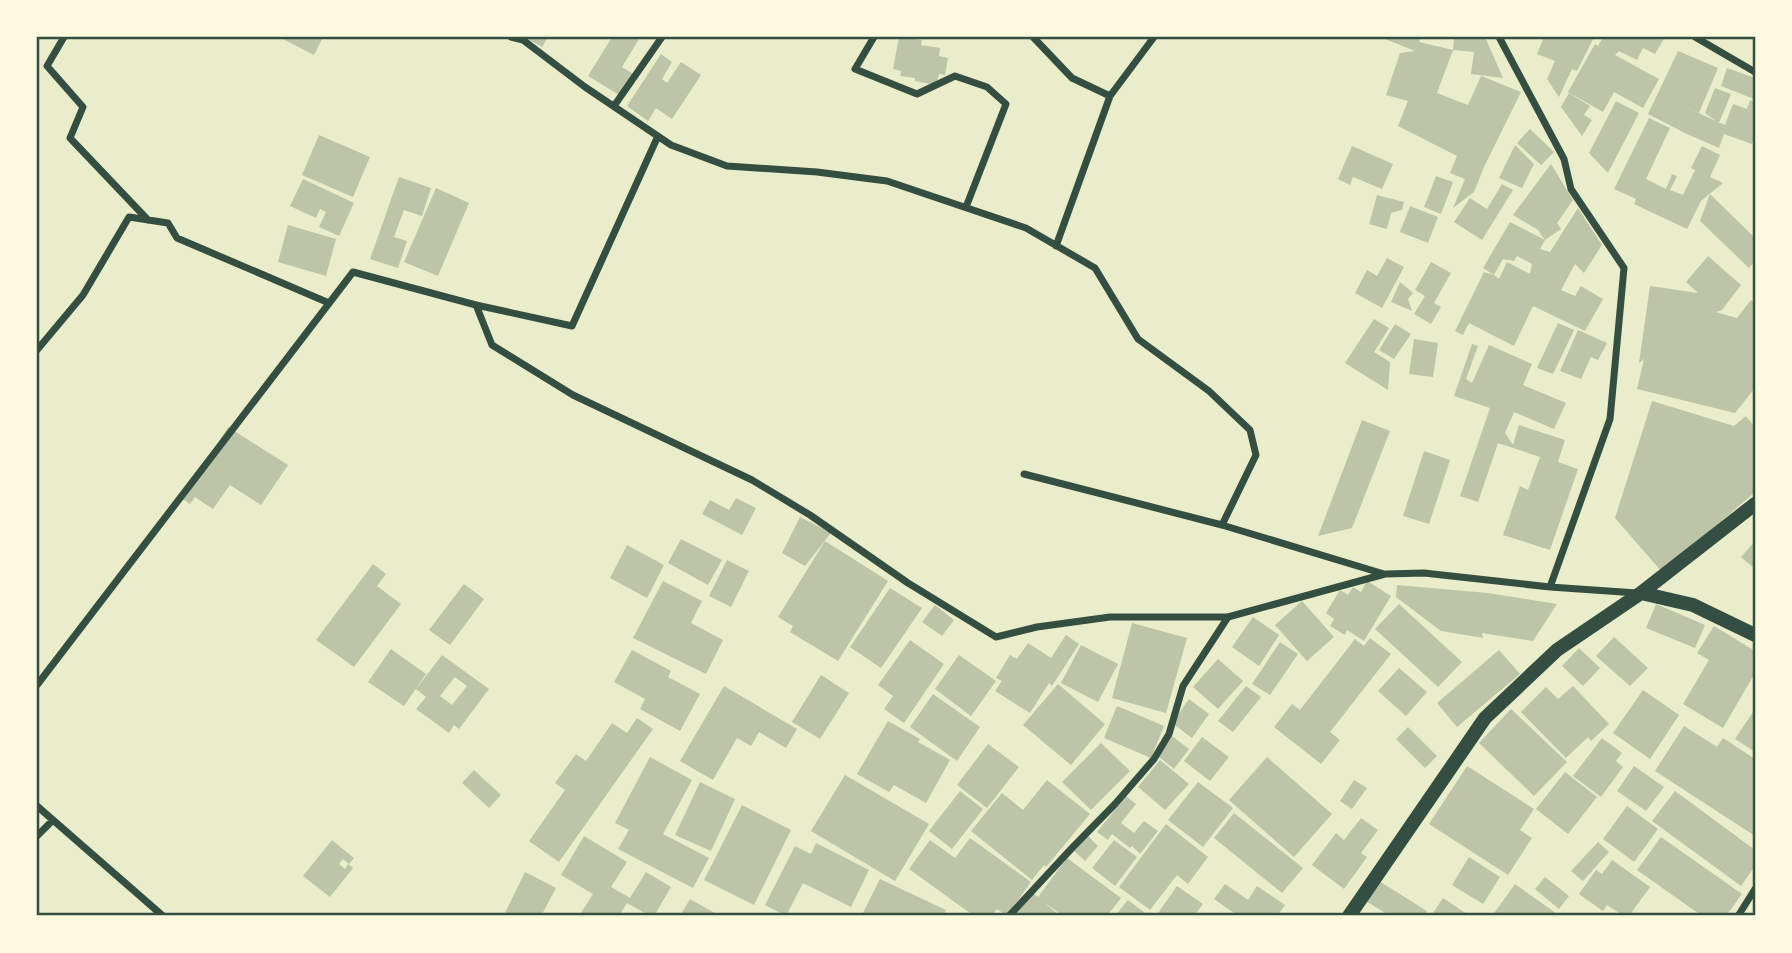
<svg xmlns="http://www.w3.org/2000/svg" width="1792" height="953" font-family="'Source Sans 3',sans-serif">
<rect width="100%" height="100%" fill="#e9edc9"/>
<path fill="#bcc5a7" fill-rule="evenodd" d="M279 37H323L314 55Z
M524 37H548L542 47Z
M612 37H635L639 39 622 67 635 75 621 96 588 76Z
M899 37 922 40 921 45 940 48 939 56 948 58 945 75 939 74 936 85 915 81V78L900 76 901 71 893 69Z
M1380 37H1421L1419 42 1453 50 1437 93 1468 105 1481 76 1521 92 1484 167 1474 192 1453 208 1465 179 1450 173 1457 156 1398 126 1408 101 1386 95 1400 53 1415 51Z
M1454 37H1485L1503 78 1471 74 1474 52 1453 50Z
M1544 37H1594L1577 71 1572 69 1559 97 1547 79 1555 61 1537 54Z
M1603 37H1665L1655 54 1643 48 1637 60 1619 51 1615 55 1659 79 1643 108 1614 92 1603 112 1568 92 1595 44 1598 46Z
M1678 51 1718 68 1699 113 1683 106 1725 125 1733 104 1747 109 1750 100 1755 102V137L1752 144 1724 134 1719 148 1687 134 1648 114Z
M661 54 672 62 662 79 667 83 681 62 701 75 672 119 656 108 648 121 627 106Z
M1727 68 1755 78 1754 99 1721 86Z
M1715 88 1731 94 1719 123 1705 113Z
M1569 93 1590 106 1584 115 1592 120 1582 136 1561 107Z
M1616 101 1639 113 1608 173 1589 153Z
M1649 118 1670 128 1646 179 1666 189 1672 174 1677 176 1670 190 1683 195 1695 170 1691 168 1702 146 1720 155 1710 177 1723 183 1701 201 1687 229 1634 204 1636 199 1614 189Z
M1530 129 1554 152 1541 165 1517 143Z
M319 135 370 157 353 197 302 175Z
M1515 145 1534 164 1522 188 1499 178Z
M1352 146 1393 164 1382 189 1353 177 1350 185 1338 179Z
M1551 164 1573 200 1557 223 1561 229 1545 240 1538 230 1513 215Z
M1436 176 1453 182 1441 214 1424 207Z
M399 177 431 188 422 216 404 210 394 237 407 241 398 268 370 259Z
M303 179 354 203 339 236 319 227 326 212 320 209 316 218 290 206Z
M1502 184 1513 190 1482 240 1454 222 1470 198 1487 209Z
M436 188 469 203 438 276 404 262Z
M1710 194 1755 238V261L1749 268 1700 221Z
M1377 195 1404 202 1402 210 1391 213 1387 229 1369 224Z
M1410 206 1438 217 1428 243 1400 232Z
M1578 208 1602 245 1584 273 1575 264 1561 290 1575 296 1581 286 1603 299 1585 331 1533 306 1514 346 1469 323 1463 335 1455 331 1484 272 1494 275 1483 268 1510 222 1545 240 1540 249 1550 252ZM1517 256 1532 264 1530 274 1507 262 1499 279 1494 275 1503 259 1514 261Z
M288 225 336 239 326 276 278 262Z
M1708 256 1741 285 1722 310 1716 312 1737 318 1751 300 1755 304V388L1735 413 1637 389 1644 359 1639 363 1650 286 1698 293 1686 282Z
M1387 258 1404 267 1382 308 1355 293 1367 270 1377 276Z
M1431 262 1451 273 1434 303 1441 307 1431 324 1414 314 1425 296 1415 290Z
M1400 282 1413 293 1408 299 1412 311 1391 302Z
M1374 319 1389 328 1374 352 1390 362 1388 390 1345 363Z
M1558 323 1574 330 1553 374 1537 368Z
M1395 324 1411 334 1394 359 1379 350Z
M1578 330 1607 343 1598 360 1591 357 1581 379 1560 371Z
M1414 339 1438 343 1433 377 1409 374Z
M1472 344 1478 346 1466 379 1472 383 1489 345 1532 364 1523 385 1566 403 1554 429 1514 412 1505 433 1513 445 1519 425 1565 440 1558 462 1578 469 1550 550 1503 535 1520 486 1528 490 1540 457 1498 443 1478 502 1460 496 1490 408 1454 396Z
M1652 401 1734 426 1746 416 1755 427V492L1662 572 1615 518Z
M1362 420 1390 431 1352 528 1318 536Z
M228 427 288 465 261 505 230 485 213 509 195 497 190 504 183 499Z
M1424 451 1450 460 1429 524 1403 516Z
M736 498 756 508 742 535 702 514 710 500 729 510Z
M800 517 831 533 805 566 782 553Z
M681 539 722 560 708 585 668 563Z
M825 541 888 581 838 661 790 632 793 626 778 617Z
M1755 541V569L1741 557Z
M627 545 664 565 647 598 610 578Z
M727 560 749 571 731 607 709 596Z
M373 564 386 574 377 586 401 604 354 667 316 640Z
M663 581 702 601 691 623 723 640 706 674 633 638Z
M1367 581 1391 596 1364 641 1347 630 1345 635 1330 626 1334 619 1326 613 1340 590 1348 595 1353 587 1361 592Z
M464 584 484 599 450 645 429 630Z
M1397 585 1488 593 1557 604 1533 641 1482 633 1483 638 1441 631 1396 597Z
M890 588 922 608 881 668 850 647Z
M1302 601 1334 637 1307 661 1275 625Z
M1399 604 1462 662 1438 687 1375 629Z
M1656 604 1705 625 1695 648 1646 628Z
M935 605 954 620 942 636 922 622Z
M1253 617 1279 635 1259 666 1232 647Z
M1132 623 1187 638 1166 713 1112 698Z
M1714 626 1755 651V657L1753 661 1755 662V673L1723 728 1683 704 1709 660 1697 653Z
M1066 635 1079 644 1052 686 1049 683 1030 713 995 691 1002 681 996 678 1010 655 1017 659 1028 643 1051 658Z
M1614 637 1648 668 1630 686 1596 656Z
M1370 638 1391 654 1330 732 1340 740 1321 764 1274 727 1292 704 1300 710 1355 639 1364 646Z
M910 640 944 664 904 723 884 709 893 696 878 685Z
M1280 642 1298 654 1270 695 1252 684Z
M1081 645 1118 664 1098 702 1061 683Z
M1579 648 1600 668 1583 686 1562 666Z
M391 649 426 674 404 706 368 682Z
M632 650 671 671 668 677 700 694 680 731 640 709 645 699 614 682Z
M1499 650 1520 674 1457 727 1437 703Z
M442 655 489 689 459 729 454 725 449 733 416 709 426 697 416 689ZM455 677 467 686 452 705 440 696Z
M959 655 996 681 971 716 935 689Z
M1218 659 1243 681 1218 709 1193 687Z
M1399 668 1427 692 1406 716 1378 691Z
M821 675 849 693 820 739 792 722Z
M1058 684 1105 724 1071 765 1023 725Z
M724 686 797 729 786 748 759 732 751 746 737 738 713 780 680 761Z
M1246 686 1261 697 1233 732 1218 721Z
M1573 686 1609 724 1591 741 1588 737 1566 758 1521 712 1546 687 1558 699Z
M1643 690 1679 715 1650 759 1613 733Z
M933 694 980 727 957 761 910 727Z
M1189 699 1209 714 1192 738 1172 723Z
M1117 706 1164 726 1151 758 1104 738Z
M1511 709 1567 762 1534 796 1479 743Z
M1755 709V752L1735 739Z
M637 718 653 729 559 862 529 841 565 790 555 783 576 754 586 761 612 723 627 733Z
M888 721 920 739 918 742 950 760 926 803 894 785 889 792 857 774Z
M1684 726 1717 747 1723 738 1755 759V836L1655 771Z
M1408 727 1437 756 1425 768 1396 739Z
M1172 736 1189 749 1174 769 1158 756Z
M1202 737 1229 757 1210 781 1184 761Z
M1602 738 1622 753 1616 761 1623 767 1601 797 1573 776Z
M1101 743 1130 771 1091 810 1062 782Z
M988 744 1019 767 987 808 957 785Z
M650 757 692 780 663 834 709 858 693 888 618 849 629 830 615 823Z
M1267 757 1332 814 1294 857 1229 800Z
M1160 760 1189 784 1165 810 1138 787Z
M1467 766 1534 809 1520 830 1532 838 1508 875 1429 824Z
M1634 766 1664 787 1646 811 1617 791Z
M474 770 501 795 489 808 462 783Z
M1565 772 1597 797 1568 834 1536 809Z
M845 775 929 824 895 881 811 831Z
M1047 780 1090 814 1046 867 1044 865 1032 880 971 831 1002 793 1023 810Z
M1354 780 1367 788 1352 809 1340 801Z
M700 782 735 799 711 851 675 835Z
M1198 782 1233 808 1203 847 1168 820Z
M960 791 983 809 952 849 929 831Z
M1675 791 1755 850V866L1741 886 1652 821Z
M1126 796 1136 804 1121 823 1134 833 1144 821 1158 831 1140 854 1132 846 1130 848 1112 834 1108 840 1097 832Z
M742 805 791 830 754 905 704 880Z
M1627 806 1658 829 1634 862 1603 839Z
M1234 813 1303 868 1282 893 1214 838Z
M1361 818 1378 830 1361 853 1367 857 1344 889 1312 865 1336 833 1344 840Z
M1166 824 1208 857 1188 884 1177 875 1150 910 1119 887Z
M1087 835 1098 846 1085 861 1073 850Z
M584 836 627 862 611 887 630 898 646 872 671 887 654 916H650L627 903 619 916H579L593 894 561 875Z
M1661 837 1742 894 1726 916H1702L1637 870Z
M970 838 1031 882 1007 916 997 909 991 916H974L909 869 930 840 955 858Z
M332 840 354 858 349 864 343 859 339 864 345 869 348 864 353 868 330 897 303 876Z
M1114 840 1137 857 1115 886 1092 868Z
M1598 842 1609 852 1583 881 1571 871Z
M816 843 869 870 851 907 803 883 786 916 765 905 795 846 811 854Z
M1469 857 1500 877 1483 904 1452 885Z
M1067 858 1121 898 1107 916H1063L1044 902 1060 916H1012L1033 893 1038 897Z
M1612 860 1650 887 1629 916H1624L1607 905 1603 911 1579 894 1596 870 1602 874Z
M525 872 556 888 541 916H507L504 915Z
M1545 877 1569 896 1559 909 1535 889Z
M880 879 946 910 943 916 862 915Z
M1379 881 1427 911 1424 916H1390L1366 901Z
M1225 884 1248 900 1257 886 1285 905 1277 916H1238L1214 899Z
M1515 884 1560 916H1492Z
M1177 886 1203 904 1194 916H1156Z
M1443 898 1470 916H1431Z
M690 899 720 916H680Z
M1128 900 1149 916H1115Z"/>
<g fill="none" stroke-linecap="round" stroke-linejoin="round">
<path stroke="#344e41" stroke-width="7" d="M64 37 47 66 83 107 70 138 148 220
M511 37 523 40 585 87 671 145 727 166 817 172 887 181 1026 228 1095 268 1138 339 1209 391 1250 430 1256 455 1222 525
M874 37 855 69 917 94 955 76 987 87 1006 104 966 207
M1033 37 1072 78 1110 96
M1499 37 1564 159 1571 189 1624 268 1610 419 1550 587
M1695 37 1755 72
M614 106 662 37
M1056 246 1110 96 1154 37
M476 305 572 326 658 136
M37 350 83 295 129 217 168 223 177 238 329 303
M1024 474 1222 525 1384 574
M37 685 353 272 476 305 492 345 573 395 752 480 810 515 908 583 996 637 1037 627 1110 617H1228L1385 574 1424 573 1550 587 1637 593
M37 806 53 820
M37 836 53 820 163 916
M1009 916 1072 848 1115 804 1154 759 1169 734 1183 686 1228 617
M1738 916 1755 889"/>
<path stroke="#344e41" stroke-width="14" d="M1641 593 1693 605 1755 635
M1349 916 1485 718 1557 650 1641 593 1755 504"/>
</g>
<rect width="1792" height="953" fill="none" stroke="#fefae0" stroke-width="77"/>
<rect x="38" y="38" width="1716" height="876" fill="none" stroke="#344e41" stroke-width="2.5"/>
</svg>
